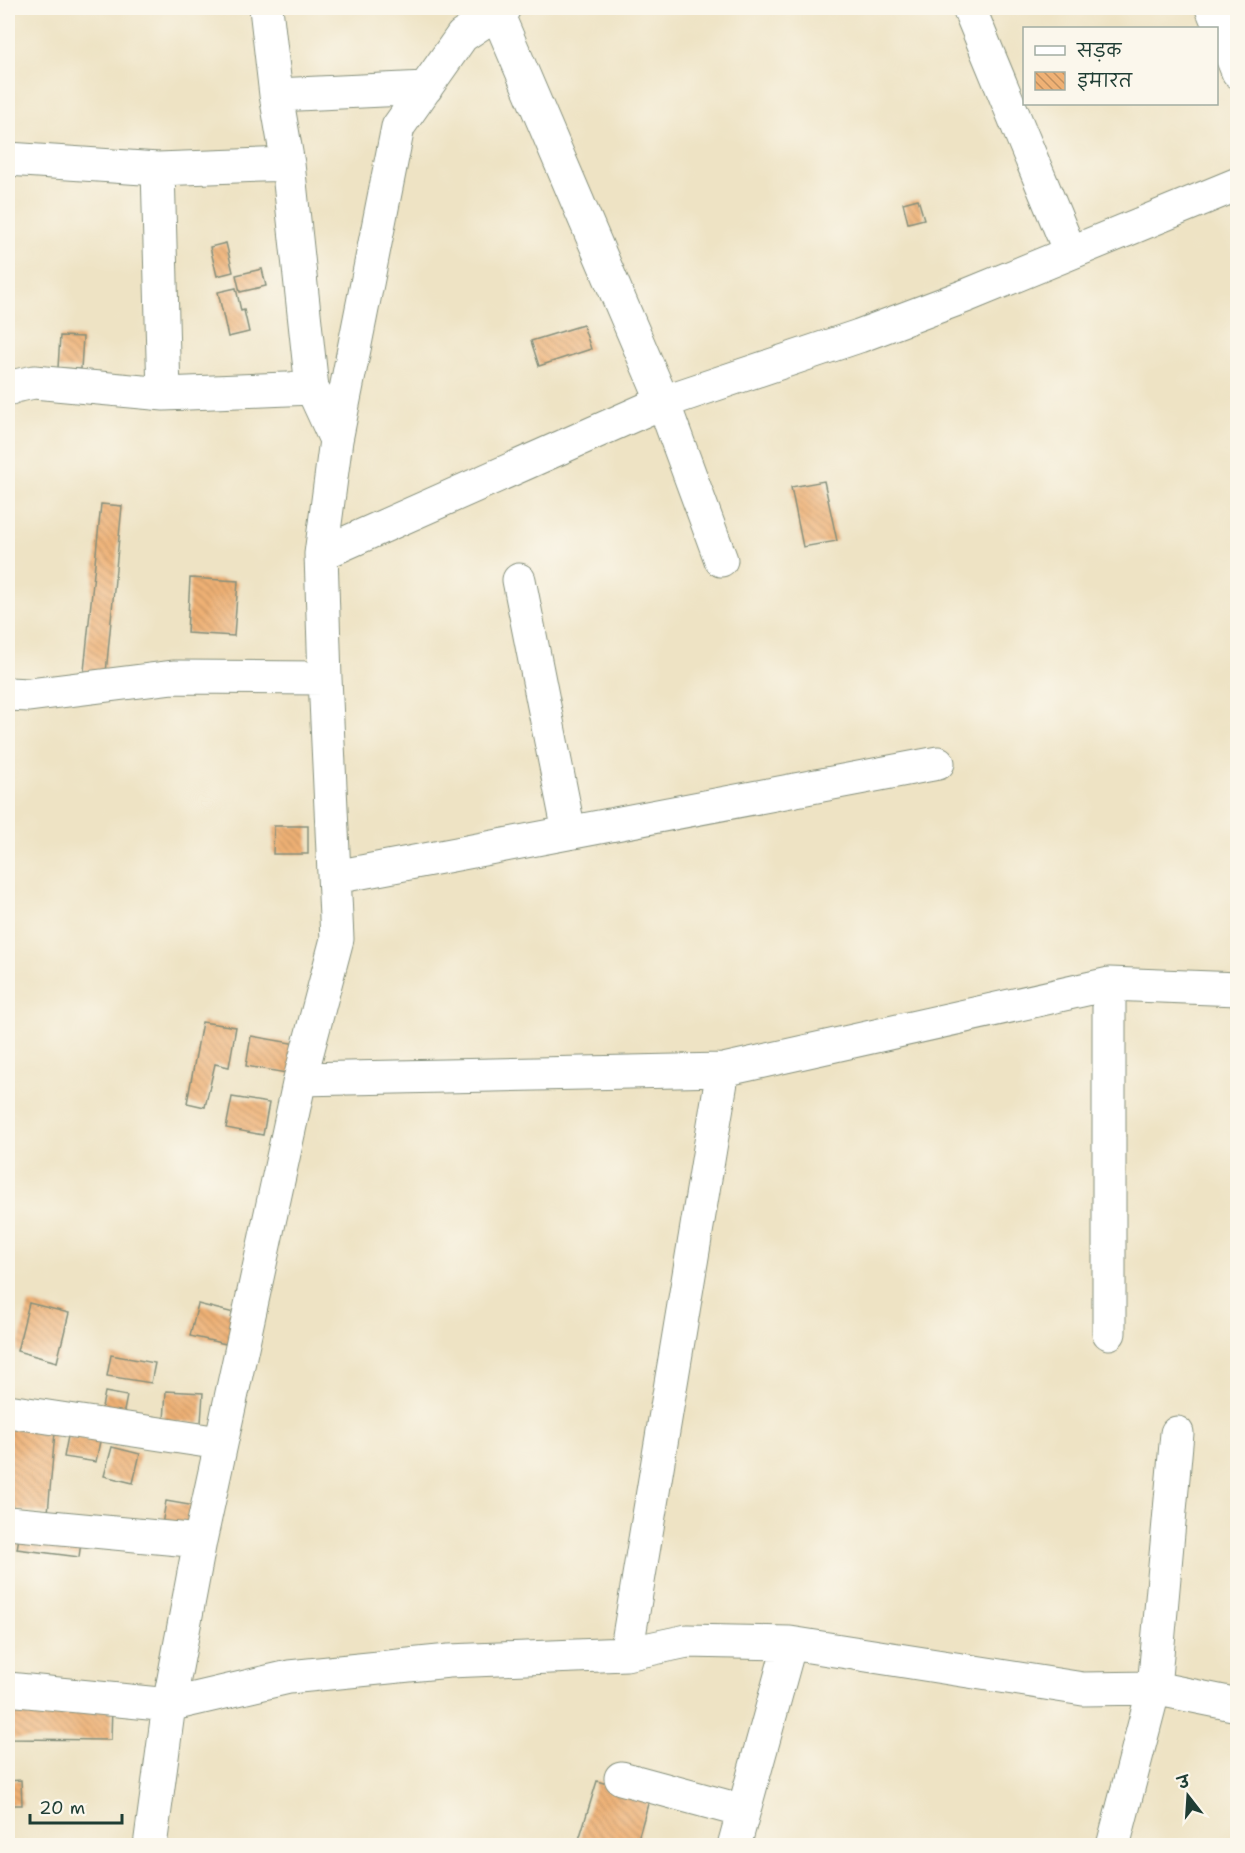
<svg xmlns="http://www.w3.org/2000/svg" width="1245" height="1853" font-family="'Shantell Sans','Playpen Sans Deva',sans-serif">
<defs>
<pattern id="building-back-hatch" width="6" height="6" patternUnits="userSpaceOnUse" patternTransform="scale(1.5)"><rect width="6" height="6" fill="#efb175"/><path d="M-1 5l2 2M0 0l6 6M5-1l2 2" fill="none" stroke="#c19161"/></pattern>
</defs>
<rect width="100%" height="100%" fill="#fbf7ec"/>
<filter id="ink" filterUnits="userSpaceOnUse"><feTurbulence type="fractalNoise" baseFrequency=".0167" numOctaves="2"/><feDisplacementMap in="SourceGraphic" scale="12" xChannelSelector="R" yChannelSelector="G"/><feConvolveMatrix kernelMatrix="1 2 1 2 8 2 1 2 1" color-interpolation-filters="sRGB"/></filter>
<filter id="wash" filterUnits="userSpaceOnUse"><feTurbulence type="fractalNoise" baseFrequency=".008" numOctaves="4" result="noise"/><feDisplacementMap in="SourceGraphic" scale="24" xChannelSelector="R" yChannelSelector="G"/><feGaussianBlur stdDeviation="1.35" result="paint"/><feColorMatrix in="noise" values="0 0 0 0 0 0 0 0 0 0 0 0 0 0 0 0 0 1.4 0 .05"/><feComposite in="paint" operator="in"/></filter>
<g filter="url(#wash)">
<rect width="100%" height="100%" fill="#eee3c4"/>
<g id="blocks">
<path fill="url(#building-back-hatch)" d="M918 199 924 219 908 223 903 203Z
M226 243 233 272 217 276 210 247Z
M262 269 266 286 240 292 236 275Z
M236 288 241 311 244 310 249 332 228 337 218 292Z
M583 325 591 349 539 366 531 341Z
M60 336 83 337 81 369 58 368Z
M824 481 837 541 803 547 791 487Z
M101 504 122 506 106 673 84 671Z
M190 578 238 581 234 636 187 633Z
M274 826H308V854H273Z
M202 1022 236 1027 229 1067 215 1064 205 1107 187 1103Z
M251 1036 297 1044 292 1074 246 1066Z
M232 1097 269 1103 263 1135 226 1128Z
M29 1303 69 1313 57 1362 17 1351Z
M198 1304 242 1315 235 1346 190 1336Z
M111 1355 155 1363 151 1383 107 1376Z
M166 1391 203 1393 201 1423 164 1421Z
M105 1392 127 1396 123 1416 101 1412Z
M8 1428 55 1432 48 1513 8 1509Z
M68 1436 100 1441 96 1462 64 1457Z
M112 1447 140 1454 133 1483 104 1476Z
M166 1501 201 1507 197 1530 162 1525Z
M8 1525H13L10 1556H8Z
M21 1526 82 1535 79 1557 17 1549Z
M11 1704 112 1705 111 1740 10 1739Z
M21 1780 22 1805H8V1781Z
M597 1781 650 1797 636 1846H577Z"/>
</g>
</g>
<g filter="url(#ink)">
<use href="#blocks" fill-opacity="0" stroke="#86907c" stroke-width="1.5"/>
<g fill="none" stroke-linecap="round" stroke-linejoin="round">
<defs>
<path id="street" d="M969 8 1070 252
M1212 8 1238 72
M497 13 663 402 721 560
M276 95 426 88
M8 159 158 169 288 164
M158 169 164 394
M8 389 15 386 34 382 164 394 312 388
M336 440 398 127 462 36 504 8
M321 554 663 402 859 336 968 295 1238 184
M519 580 569 832
M8 694 29 695 173 677 325 678
M335 877 938 763
M300 1079 723 1070 1109 984 1238 989
M1109 1333V984
M8 1411 220 1443
M8 1523 200 1541
M626 1654 723 1070
M8 1689 169 1705 289 1677 449 1661 626 1654 687 1641 790 1643 1083 1689 1154 1688 1238 1705
M621 1778 743 1811
M150 1846 169 1705 200 1541 300 1079 337 939 325 678 321 554 336 440 312 388 288 164 276 95 266 8
M734 1846 790 1643
M1113 1846 1154 1688 1177 1433"/>
</defs>
<use href="#street" stroke="#86907c" stroke-width="35"/>
<use href="#street" stroke="#fff" stroke-width="33"/>
</g>
</g>
<rect width="1245" height="1853" fill="none" stroke="#fbf7ec" stroke-width="30"/>
<rect x="1023" y="27" width="195" height="78" fill="#fbf7ec" stroke="#a3ada2" stroke-width="1.5"/>
<rect x="1035" y="46" width="30" height="9" fill="#ffffff" stroke="#a3ada2" stroke-width="1.5"/>
<text x="1077" y="57" font-size="18" fill="#1f3d34">सड़क</text>
<rect x="1035" y="72" width="30" height="18" fill="url(#building-back-hatch)" stroke="#a3ada2" stroke-width="1.5"/>
<text x="1077" y="87" font-size="18" fill="#1f3d34">इमारत</text>
<g transform="translate(1188 1796) rotate(343)" stroke="#fbf7ec" stroke-width="4.5" paint-order="stroke">
<path d="M0-4.5L10 22L0 15L-10 22Z" fill="#1f3d34"/>
<text y="-9" font-size="16" font-weight="bold" text-anchor="middle" fill="#1f3d34">उ</text>
</g>
<path d="M30 1814v9h92v-9" fill="none" stroke="#1f3d34" stroke-width="3"/>
<text x="39" y="1814" font-size="18" fill="#1f3d34" stroke="#fbf7ec" stroke-width="4.5" paint-order="stroke">20 m</text>
</svg>
